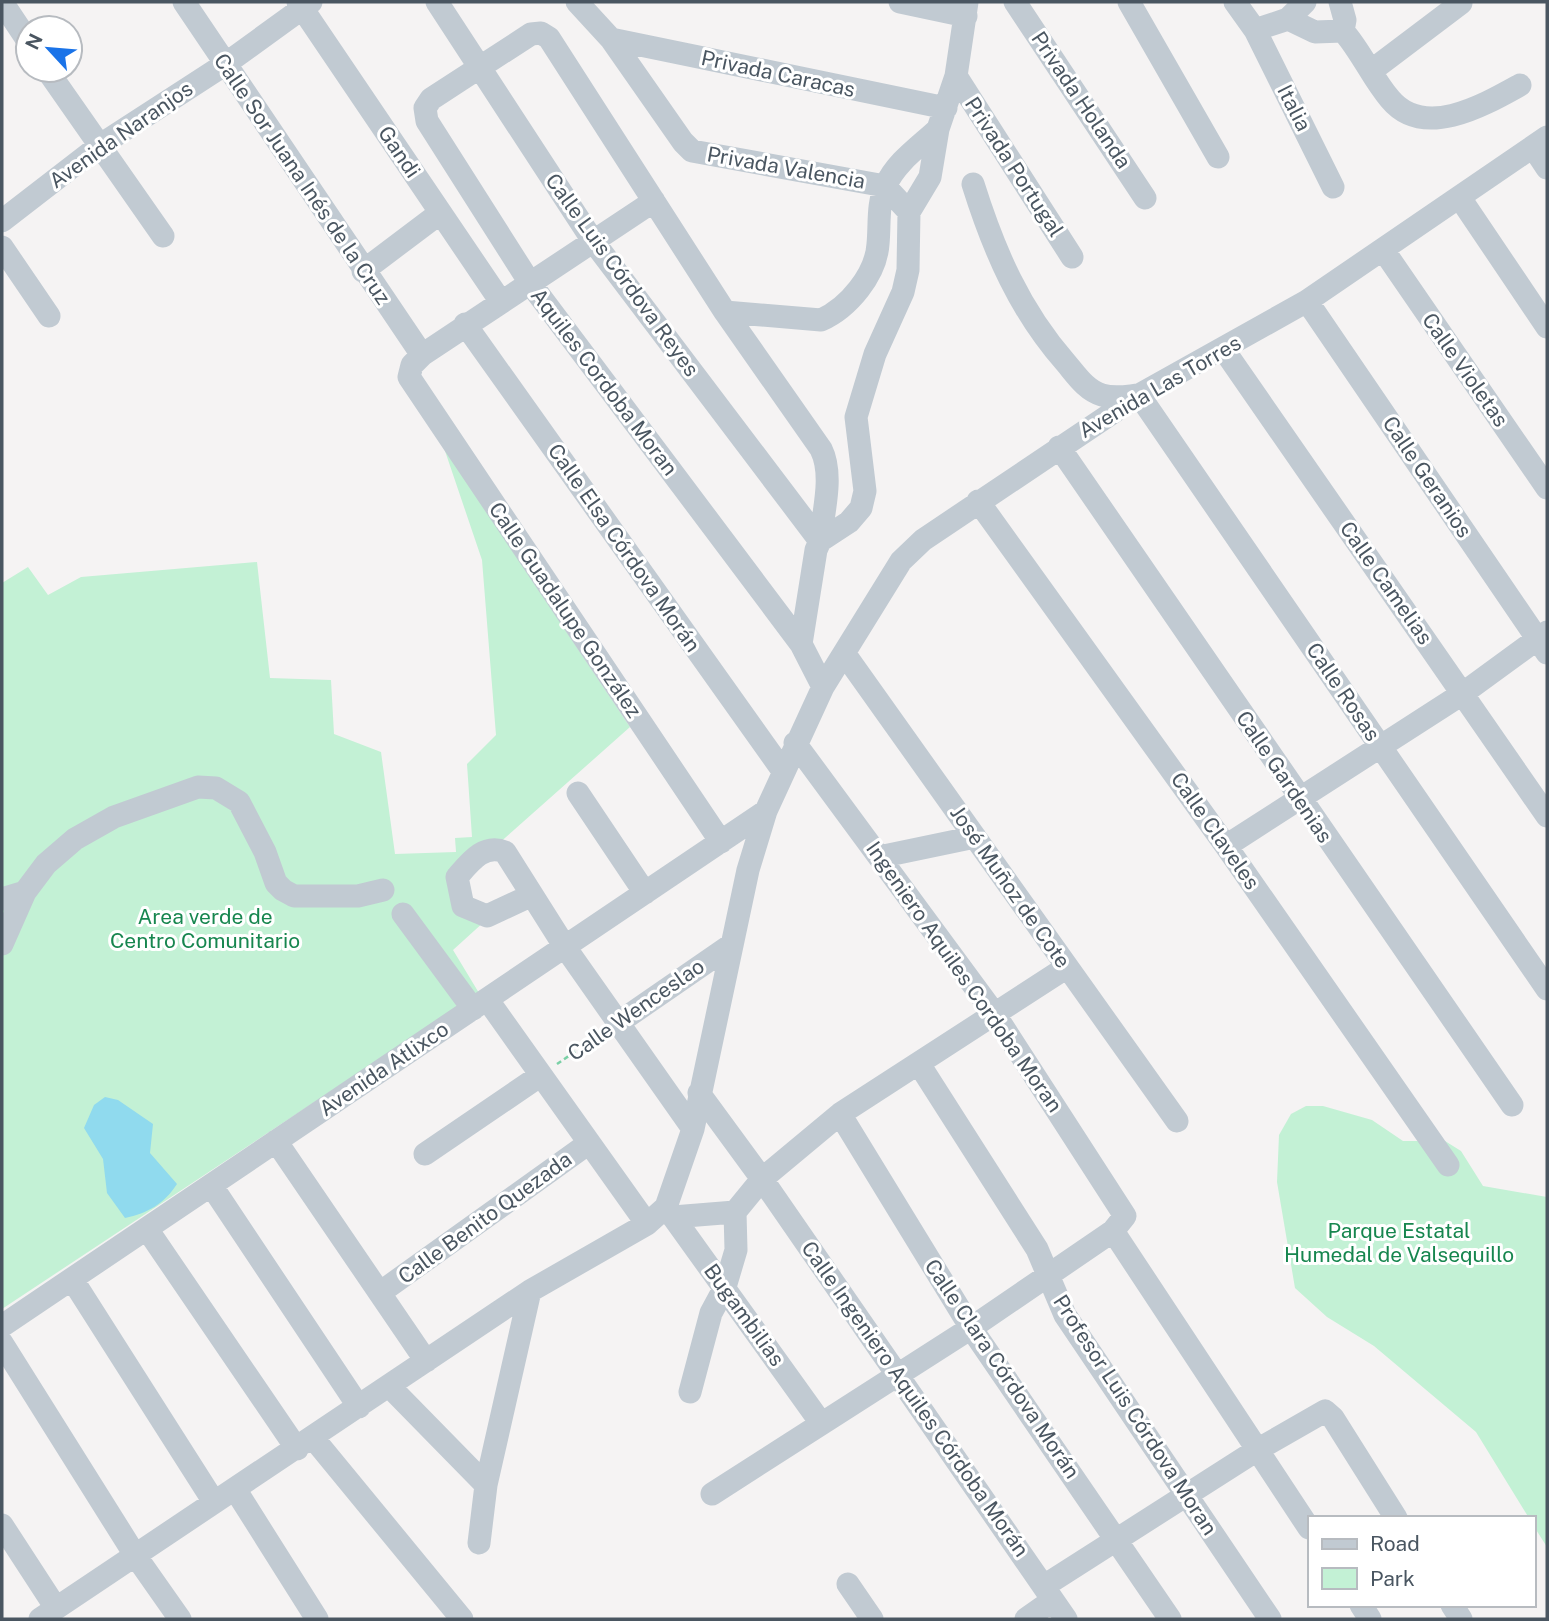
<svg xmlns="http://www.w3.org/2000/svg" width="1549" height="1621" font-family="'Public Sans',sans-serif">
<rect width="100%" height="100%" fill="#f5f3f3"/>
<path fill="#c3f1d5" d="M444 448 630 727 460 878 485 921 453 950 479 993 2 1309V583L28 567 48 595 81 577 257 562 270 678 331 680 334 734 381 752 395 854 456 852 455 838 472 837 467 764 496 735 482 560Z
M1306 1106H1323L1372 1120 1403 1141H1445L1461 1151 1483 1186 1547 1197V1547L1533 1525V1518H1529L1476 1432 1374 1346 1327 1317 1295 1288 1277 1182 1279 1135 1291 1114Z"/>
<path fill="#90daee" d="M105 1097 118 1100 153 1124 150 1153 177 1184C164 1204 148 1213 125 1218L107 1193 103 1159 84 1128 94 1105Z"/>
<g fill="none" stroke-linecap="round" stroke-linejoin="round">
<path stroke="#7ad0a6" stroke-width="2.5" stroke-dasharray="5 3.5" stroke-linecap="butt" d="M557 1064 604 1032"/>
<path stroke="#c1cad2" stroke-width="23" d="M2 2 28 41
M184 2 422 355
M298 2 501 302
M437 2 593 241 820 541
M577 2 611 39 683 142 692 151 885 186 909 212
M900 2 966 16
M1015 2 1145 198
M1129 2 1218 157
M1235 2 1255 30 1333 187
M1340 2 1345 20 1343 31
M1288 19 1305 2
M1255 30 1288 19 1315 32 1343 31
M1343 31C1361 51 1372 78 1390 99 1424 140 1484 105 1520 85
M611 39 946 108
M47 70 163 236
M1371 71 1461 3
M956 76 1072 257
M1533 147 1547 168
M973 184C994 251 1020 311 1066 363 1077 376 1086 390 1102 395 1115 399 1127 396 1139 395L1547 989
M1460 198 1547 327
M654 201 422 355 412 365 409 377 721 842
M2 221 99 146 224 65 311 2
M2 247 49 316
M1384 251 1547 488
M363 271 440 213
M1307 301 1547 653
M725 312 821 320C848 308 876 275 878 244 880 224 877 204 886 185 896 162 920 146 938 129
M465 324 783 771
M1224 350 1547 816
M1059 447 1512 1105
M978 501 1226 846 1448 1165
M820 541C823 513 834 475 821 449L725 312 549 38 541 33 531 34 431 99 425 108 427 121 530 283 801 644 823 687
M801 644 816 550 820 541 849 522 861 508 865 491 856 417 875 354 903 292 908 270 909 212 930 177 938 129 956 76 967 2
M844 653 1177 1121
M578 793 645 893
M1226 846 1462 694 1547 632
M879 857 975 837
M532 895 487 916 463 906 457 877C470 862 484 843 505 852L565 947 693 1129
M2 899 25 892 46 864 75 839 114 817 198 787 216 788 239 802 265 852 276 883 283 890 294 896H358L383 890
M403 914 473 1009
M2 944 25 892
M487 999 647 1224
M618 1023 731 945
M919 1064 1037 1249 1065 1315 1270 1619
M699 1093 762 1179 1066 1619
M840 1114 971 1328 1170 1619
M276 1141 426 1361
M425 1154 541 1075
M211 1185 359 1407
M666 1207 821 1423
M673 1217 735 1212 762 1179 840 1114 1067 967
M147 1229 297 1449
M1113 1231 1309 1528
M72 1279 214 1502
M381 1292 589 1143
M2 1326 766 811
M2 1343 135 1555 180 1619
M390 1387 486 1485
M690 1392 711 1313 725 1287 736 1250 735 1212
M314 1439 462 1619
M235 1489 317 1619
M712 1494 971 1328 1113 1231 1125 1216 994 1013 795 743
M2 1525 56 1608
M479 1543 486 1485 530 1291
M848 1584 872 1619
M1044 1586 1257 1450 1325 1411 1333 1418 1396 1518
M1361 1605 1370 1619
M1452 1605 1461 1619
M40 1619 530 1291 647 1224 666 1207 693 1129 748 870 766 811 823 687 901 561 923 540 1139 395 1307 301 1547 137
M1026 1619 1053 1600"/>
</g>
<g text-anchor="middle" stroke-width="6" stroke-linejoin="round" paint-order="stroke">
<g font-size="21" fill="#4a5661" stroke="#fff">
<text transform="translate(778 74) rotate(12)" y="7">Privada Caracas</text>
<text transform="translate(1081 100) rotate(56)" y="7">Privada Holanda</text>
<text transform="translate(1294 108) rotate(63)" y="7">Italia</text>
<text transform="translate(121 135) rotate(-35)" y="7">Avenida Naranjos</text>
<text transform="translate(399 152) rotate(56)" y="7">Gandi</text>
<text transform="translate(1014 167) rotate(57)" y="7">Privada Portugal</text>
<text transform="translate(786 168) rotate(10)" y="7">Privada Valencia</text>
<text transform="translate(302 179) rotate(56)" y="7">Calle Sor Juana Inés de la Cruz</text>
<text transform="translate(622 275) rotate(54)" y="7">Calle Luis Córdova Reyes</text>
<text transform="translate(1465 370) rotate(55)" y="7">Calle Violetas</text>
<text transform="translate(604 382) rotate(53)" y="7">Aquiles Cordoba Moran</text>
<text transform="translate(1160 387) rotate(-30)" y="7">Avenida Las Torres</text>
<text transform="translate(1427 477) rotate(56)" y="7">Calle Geranios</text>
<text transform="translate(624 548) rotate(55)" y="7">Calle Elsa Córdova Morán</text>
<text transform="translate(1386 583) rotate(55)" y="7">Calle Camelias</text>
<text transform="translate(565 610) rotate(56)" y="7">Calle Guadalupe González</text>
<text transform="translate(1343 692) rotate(56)" y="7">Calle Rosas</text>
<text transform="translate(1284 777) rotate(56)" y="7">Calle Gardenias</text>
<text transform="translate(1215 831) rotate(55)" y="7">Calle Claveles</text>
<text transform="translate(1010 887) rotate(55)" y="7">José Muñoz de Cote</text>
<text transform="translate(964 977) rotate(55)" y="7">Ingeniero Aquiles Cordoba Moran</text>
<text transform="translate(636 1010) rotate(-35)" y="7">Calle Wenceslao</text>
<text transform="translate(384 1069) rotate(-34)" y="7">Avenida Atlixco</text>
<text transform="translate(485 1218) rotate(-36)" y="7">Calle Benito Quezada</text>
<text transform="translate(744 1315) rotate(54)" y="7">Bugambilias</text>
<text transform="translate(1002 1369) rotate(56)" y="7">Calle Clara Córdova Morán</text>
<text transform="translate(915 1399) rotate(55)" y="7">Calle Ingeniero Aquiles Córdoba Morán</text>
<text transform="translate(1135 1415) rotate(57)" y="7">Profesor Luis Córdova Moran</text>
</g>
<g font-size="21" fill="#17864f" stroke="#fff">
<text x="205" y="924">Area verde de<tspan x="205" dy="24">Centro Comunitario</tspan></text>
<text x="1399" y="1238">Parque Estatal<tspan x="1399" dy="24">Humedal de Valsequillo</tspan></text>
</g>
</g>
<rect width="1549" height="1621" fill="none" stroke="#4a5661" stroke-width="7"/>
<rect x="1308" y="1516" width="228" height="91" fill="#ffffff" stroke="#b7bbc0" stroke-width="2"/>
<rect x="1322" y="1539" width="35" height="10" fill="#c1cad2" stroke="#b7bbc0" stroke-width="2"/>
<text x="1370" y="1551" font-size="21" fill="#4a5661">Road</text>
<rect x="1322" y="1568" width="35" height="21" fill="#c3f1d5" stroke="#b7bbc0" stroke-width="2"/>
<text x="1370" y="1586" font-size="21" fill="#4a5661">Park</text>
<g transform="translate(49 49) rotate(296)"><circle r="33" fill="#ffffff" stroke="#b7bbc0" stroke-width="2"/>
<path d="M0-5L12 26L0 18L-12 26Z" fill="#1a73e8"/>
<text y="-10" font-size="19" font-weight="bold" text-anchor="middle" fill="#4a5661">N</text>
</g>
</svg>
